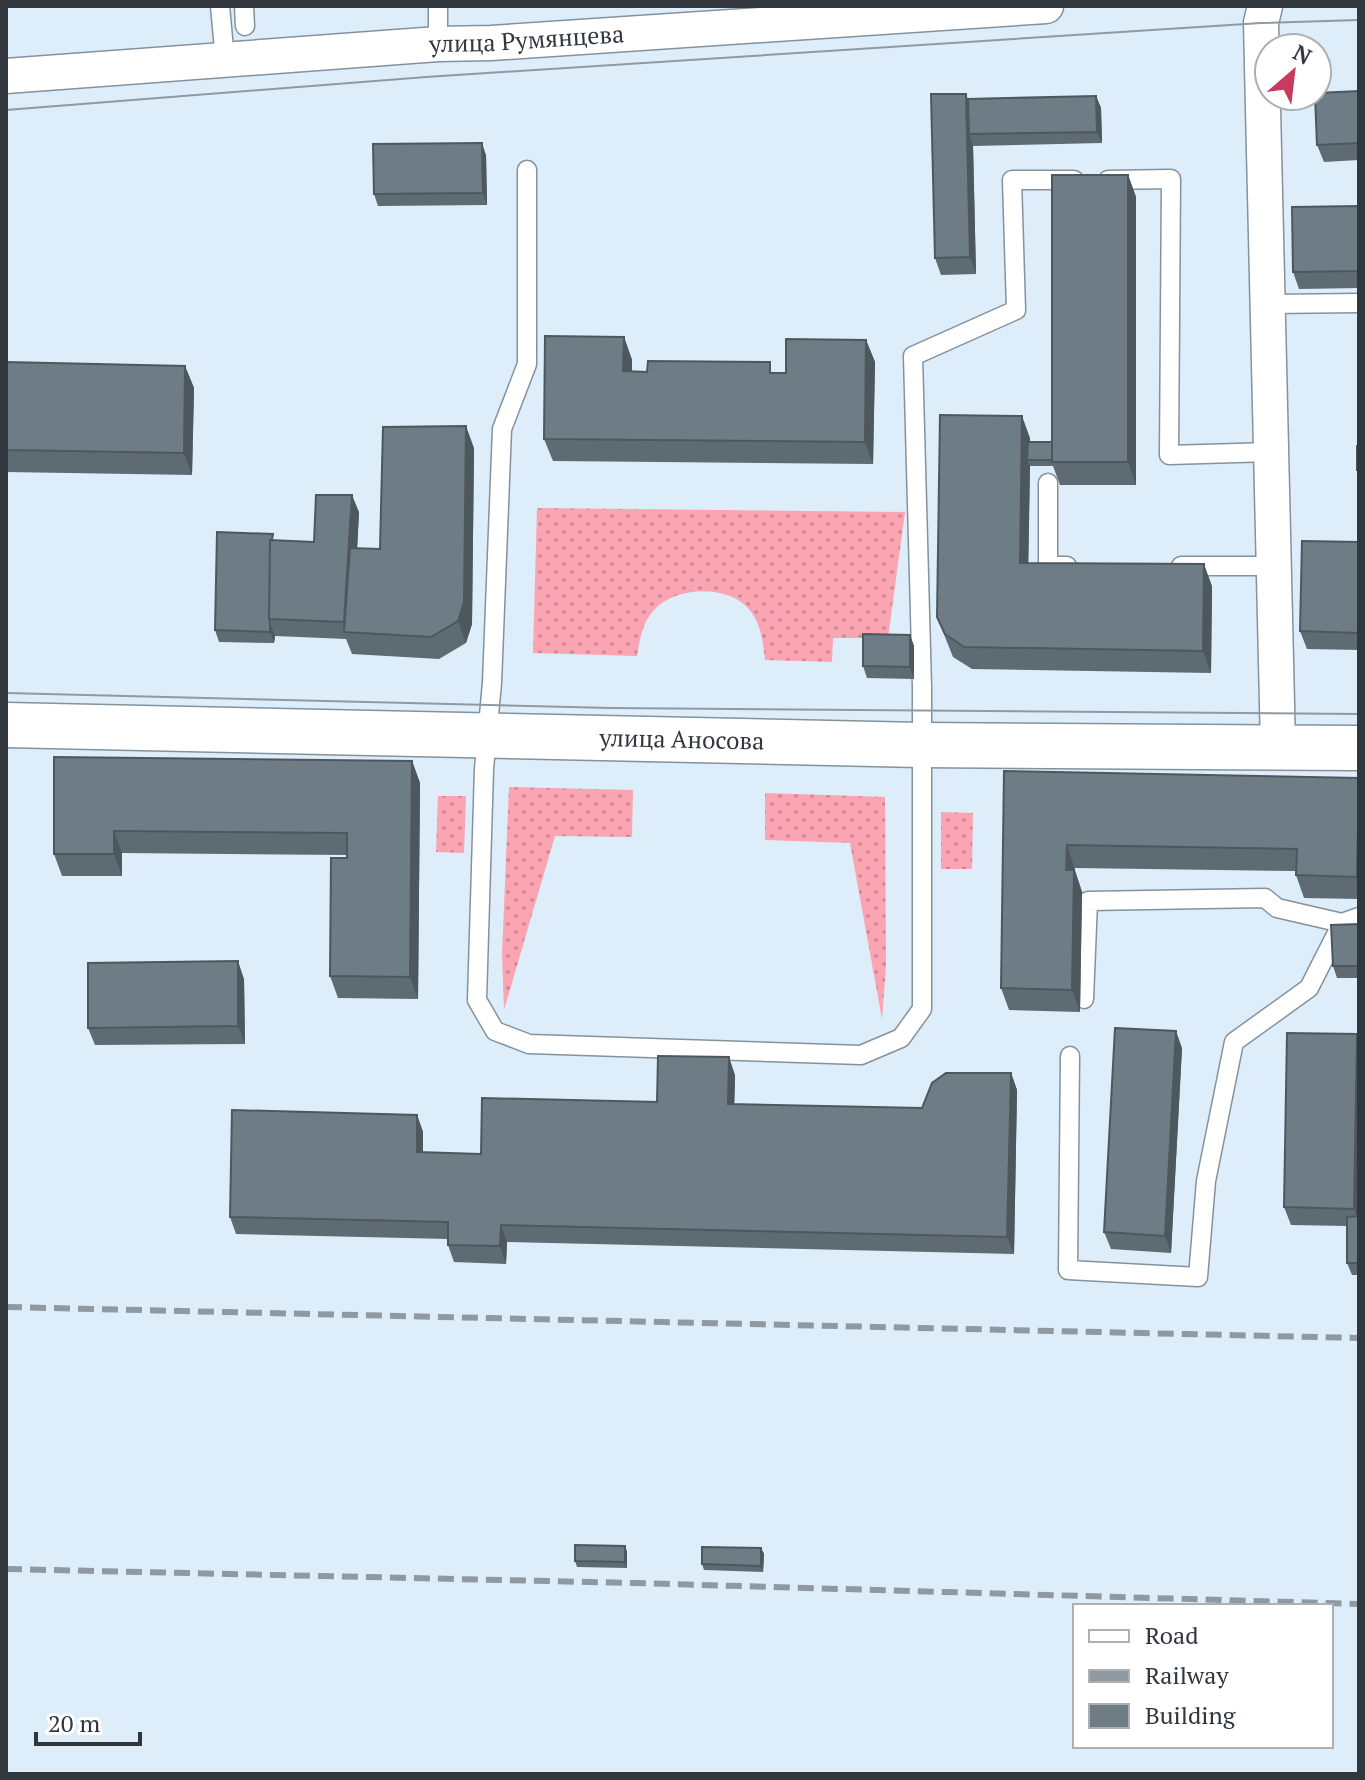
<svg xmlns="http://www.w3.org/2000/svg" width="1365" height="1780" font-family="'PT Serif',serif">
<defs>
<pattern id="grass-dots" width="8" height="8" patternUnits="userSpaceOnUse" patternTransform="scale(2)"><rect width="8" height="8" fill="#fba4b2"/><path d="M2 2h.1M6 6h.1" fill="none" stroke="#cc8692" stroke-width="1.8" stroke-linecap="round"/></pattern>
</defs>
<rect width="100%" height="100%" fill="#deedfa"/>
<path fill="url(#grass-dots)" d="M537 508 905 512 888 638H833L832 662 765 660C763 642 761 621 747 607 725 584 674 587 654 610 642 623 640 639 637 656L533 653Z
M509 787 633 790 632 837 555 836 504 1010 502 954Z
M765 793 885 797 886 966 882 1019 850 843 765 840Z
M438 796H466L464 853 436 852Z
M941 812 973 813 972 869H941Z"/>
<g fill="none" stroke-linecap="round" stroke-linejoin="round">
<defs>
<path id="lane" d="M220 6 225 60
M244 6 245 26
M438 44V6
M527 170V364L502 429 492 683 484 769 477 1000 495 1031 529 1044 861 1055 901 1038 922 1009V687L913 356 1016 310 1012 180H1074
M1108 180 1171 179 1169 455 1271 452
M1267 304 1359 303
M1048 483V566H1067
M1181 566H1274
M1084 999 1088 901 1265 898 1277 908 1342 923
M1070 1056 1068 1270 1198 1277 1206 1181 1234 1042 1309 988 1342 923 1359 917"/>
<g id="street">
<path d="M1265 6 1261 23 1278 746"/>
<path id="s1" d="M6 76 438 44 491 43 1046 6"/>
</g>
<g id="secondary">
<path id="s2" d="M6 725 920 745 1359 748"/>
</g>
</defs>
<use href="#lane" stroke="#84929d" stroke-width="21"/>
<use href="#street" stroke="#84929d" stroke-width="37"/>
<use href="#secondary" stroke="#84929d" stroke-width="47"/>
<use href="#lane" stroke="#fff" stroke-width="18"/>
<use href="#street" stroke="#fff" stroke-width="34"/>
<use href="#secondary" stroke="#fff" stroke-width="44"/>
<path stroke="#8e99a2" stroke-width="2" d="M6 110 426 77 1261 23 1359 20
M6 693 611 708 1359 714"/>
<path stroke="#8e99a2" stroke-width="6" stroke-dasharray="16 8" stroke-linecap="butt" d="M6 1307 1359 1338
M6 1569 635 1583 1359 1604"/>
</g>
<path fill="#5f6b73" d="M1359 91V160L1324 162 1317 145Z
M1096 96 1101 108 1102 143 973 146 976 274 941 275 935 258 968 99Z
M486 155 487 205 378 206 374 194Z
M1128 175 1136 197V485H1060L1053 466H1030L1028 563 1212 586 1211 673 972 669 953 657 937 617 1030 438V442H1052Z
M1359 206V288L1299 289 1293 272Z
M624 337 632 360V371L774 373H786L866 340 875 362 873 464 553 461 544 439Z
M6 362 185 366 194 388 192 475 6 472Z
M474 448 472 624 466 643 439 659 352 654 346 639 275 636 274 643 219 642 215 630 275 540 314 542 359 512 357 548 380 549Z
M1359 542V650L1307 649 1300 631Z
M910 635 914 646V679L867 678 863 666Z
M54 757 412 761 420 783 418 999 338 998 330 976 347 855 122 853V876H62L54 854Z
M1004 771 1359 778V899L1304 898 1296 875V871L1075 868V872L1082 892 1080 1012 1009 1010 1001 988Z
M1359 924V978H1337L1333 966Z
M244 979 245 1044 95 1045 88 1028Z
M1357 1034 1359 1039V1275H1352L1347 1263V1226L1291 1225 1284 1207Z
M1182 1048 1171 1253 1111 1249 1104 1232Z
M1011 1073 1017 1090 1014 1254 507 1242 506 1264 454 1262 448 1245V1239L236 1234 230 1217 417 1115 423 1132V1152L481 1154 657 1102 735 1075 734 1104 922 1108Z
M625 1546 627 1552V1568L577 1567 575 1561Z
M761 1548 764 1554 763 1572 704 1570 702 1564Z"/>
<path fill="#4d575e" d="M966 94 972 111 969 134 973 146 976 274 970 257Z
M1096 96 1101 108 1102 143 1097 132Z
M482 143 486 155 487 205 483 193Z
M1128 175 1136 197V485L1128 462Z
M624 337 632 360 631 394 623 371Z
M866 340 875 362 873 464 865 442Z
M185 366 194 388 192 475 184 453Z
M1022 416 1030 438V460H1027L1030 466 1028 585 1020 563Z
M466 426 474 448 472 624 466 643 458 621Z
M352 495 359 512 353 633 347 622Z
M1204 564 1212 586 1211 673 1203 651Z
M270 624 275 636 274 643 270 632Z
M910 635 914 646V679L910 667Z
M412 761 420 783 418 999 410 977Z
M1359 778V881L1357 877Z
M114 831 122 853V876L114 854Z
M1067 845 1082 892 1080 1012 1072 990 1066 870Z
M238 961 244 979 245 1044 238 1026Z
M1176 1031 1182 1048 1171 1253 1165 1236Z
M1357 1034 1359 1039V1223L1354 1209Z
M729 1057 735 1075 734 1121 728 1104Z
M1011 1073 1017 1090 1014 1254 1007 1237Z
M417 1115 423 1132V1169L417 1152Z
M501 1225 507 1242 506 1264 500 1246Z
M625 1546 627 1552V1568L625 1562Z
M761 1548 764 1554 763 1572 761 1566Z"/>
<path fill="#6e7c86" stroke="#4d575e" stroke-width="2" d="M1359 91V143L1317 145 1315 96H1317V93Z
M931 94H966L970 257 935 258Z
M1096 96 1097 132 969 134 968 99Z
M482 143 483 193 374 194 373 144Z
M1052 175H1128V462H1052Z
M1359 206V271L1293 272 1292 207Z
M545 336 624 337 623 371 647 372 648 361 770 362V373H786V339L866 340 865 442 544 439Z
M6 362 185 366 184 453 6 450Z
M940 415 1022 416 1020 563 1204 564 1203 651 964 647 945 634 937 617Z
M466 426 464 602 458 621 431 637 344 632 350 548 380 549 383 427Z
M1028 442H1052V460H1027Z
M1357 446H1359V470H1357Z
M316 495H352L344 622 269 619 270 540 314 542Z
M217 532 273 534 272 540H270L269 619 270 624V632L215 630Z
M1302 541 1359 542V633L1300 631Z
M863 634 910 635V667L863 666Z
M54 757 412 761 410 977 330 976 331 858H347V833L114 831V854H54Z
M1004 771 1359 778 1357 877 1296 875 1297 849 1067 845 1066 870H1074L1072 990 1001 988Z
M1359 924V966H1333L1331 925Z
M238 961V1026L88 1028V963Z
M1115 1028 1176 1031 1165 1236 1104 1232Z
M1287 1033 1357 1034 1354 1209 1284 1207Z
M658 1056 729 1057 728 1104 922 1108 932 1083 946 1073H1011L1007 1237 501 1225 500 1246 448 1245V1222L230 1217 232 1110 417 1115V1152L481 1154 482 1098 657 1102Z
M1359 1216V1263H1347V1217Z
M575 1545 625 1546V1562L575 1561Z
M702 1547 761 1548V1566L702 1564Z"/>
<g text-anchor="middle" stroke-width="8" stroke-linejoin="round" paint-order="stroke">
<g font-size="24" fill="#31373c" stroke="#fff">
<text dy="8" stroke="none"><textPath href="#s1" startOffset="522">улица Румянцева</textPath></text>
<text dy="8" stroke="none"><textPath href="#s2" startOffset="676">улица Аносова</textPath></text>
</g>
</g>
<rect width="1365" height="1780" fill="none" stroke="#31373c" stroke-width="16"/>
<rect x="1073" y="1604" width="260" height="144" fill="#ffffff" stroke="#adafb1" stroke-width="2"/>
<rect x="1089" y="1630" width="40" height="12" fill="#ffffff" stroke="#adafb1" stroke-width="2"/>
<text x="1145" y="1644" font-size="24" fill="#31373c">Road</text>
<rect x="1089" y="1670" width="40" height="12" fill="#8e99a2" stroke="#adafb1" stroke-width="2"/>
<text x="1145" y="1684" font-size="24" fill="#31373c">Railway</text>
<rect x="1089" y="1704" width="40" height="24" fill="#6e7c86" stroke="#adafb1" stroke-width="2"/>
<text x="1145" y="1724" font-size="24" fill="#31373c">Building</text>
<g transform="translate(1293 72) rotate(28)"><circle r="38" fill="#ffffff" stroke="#adafb1" stroke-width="2"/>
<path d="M0-6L14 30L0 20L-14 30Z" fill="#c93a60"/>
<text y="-12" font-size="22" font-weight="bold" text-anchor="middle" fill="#31373c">N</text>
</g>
<path d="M36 1732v12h104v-12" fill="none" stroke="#31373c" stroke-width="4"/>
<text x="48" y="1732" font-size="24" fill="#31373c" stroke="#ffffff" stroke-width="6" paint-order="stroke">20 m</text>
</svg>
